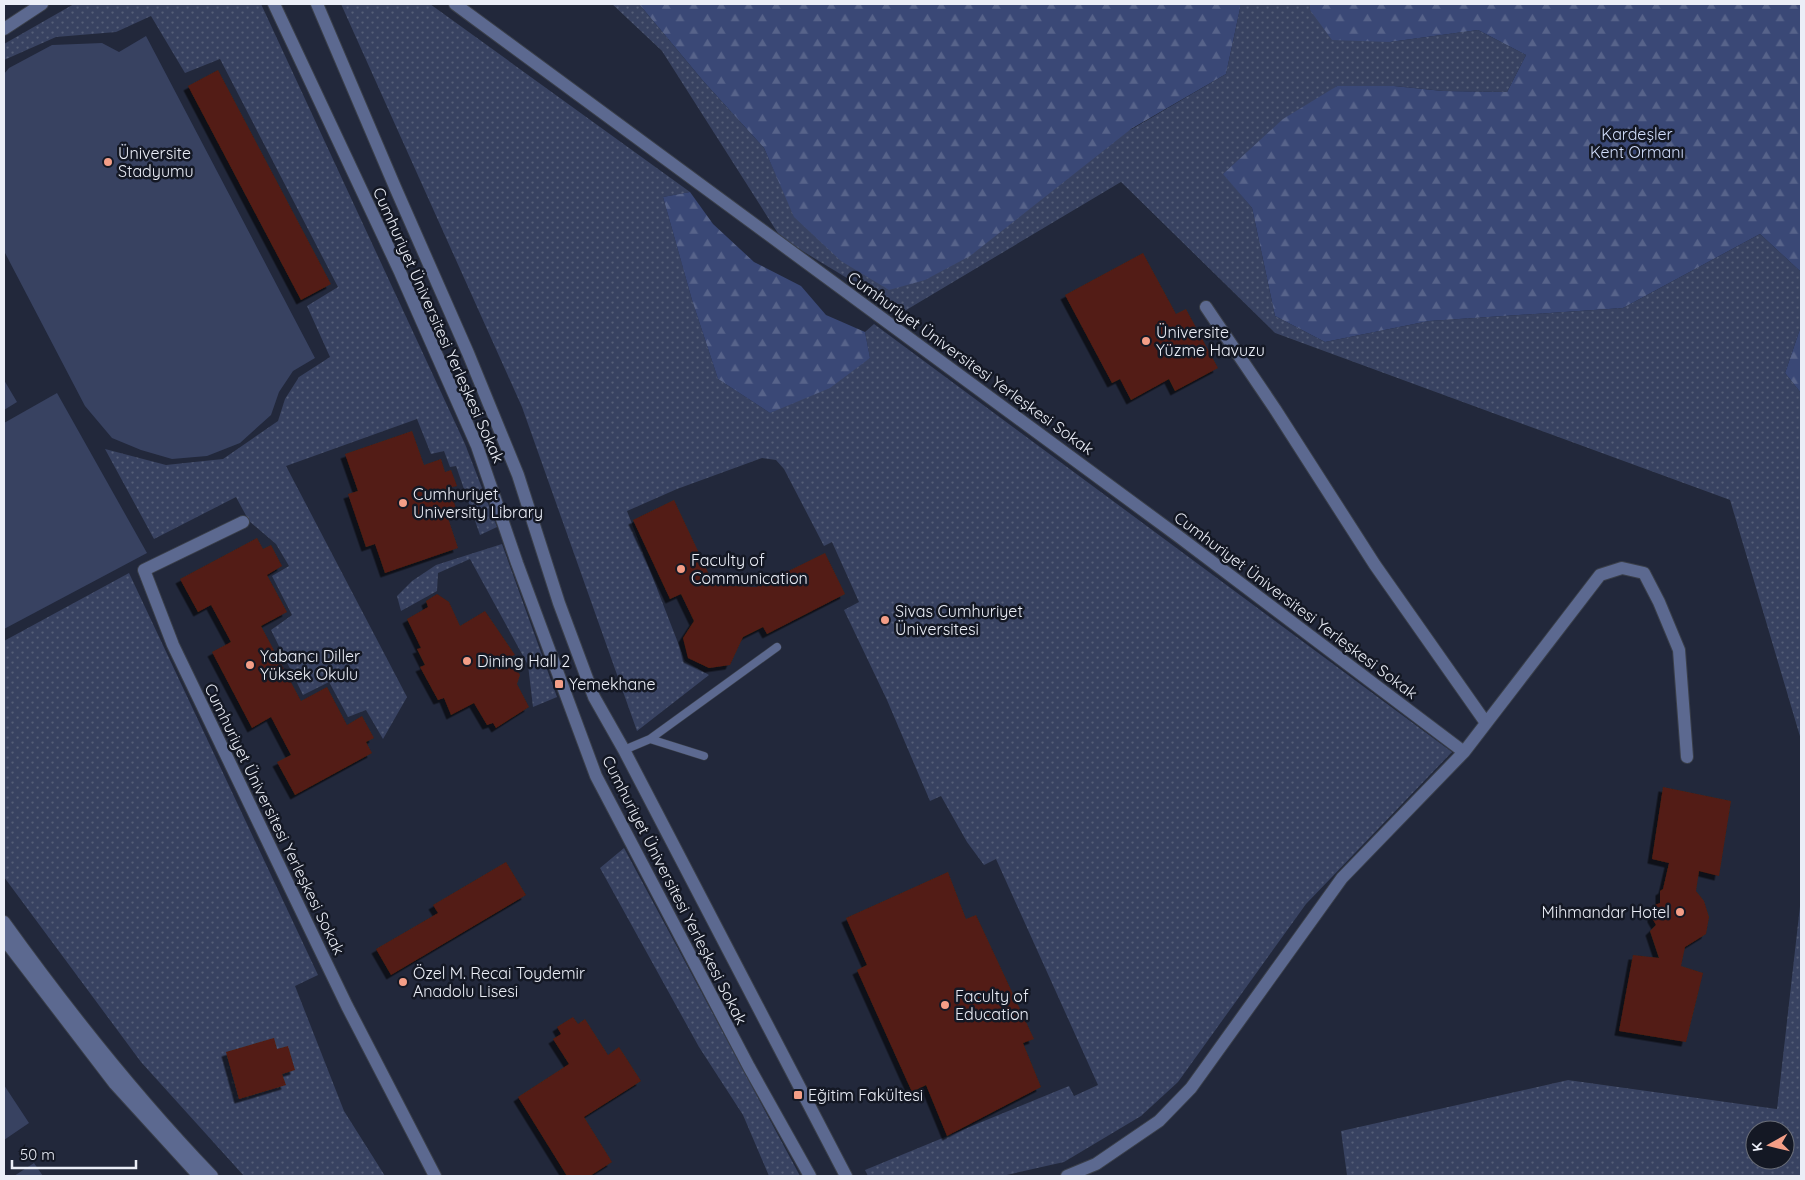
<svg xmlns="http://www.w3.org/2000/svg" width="1805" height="1180" font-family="Quicksand,sans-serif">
<defs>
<pattern id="green-dots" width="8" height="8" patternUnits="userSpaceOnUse" patternTransform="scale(1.25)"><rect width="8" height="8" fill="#384261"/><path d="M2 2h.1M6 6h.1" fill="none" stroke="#555e78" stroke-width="1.8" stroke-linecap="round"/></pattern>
<pattern id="forest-firs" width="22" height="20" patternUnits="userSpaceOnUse" patternTransform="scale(1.25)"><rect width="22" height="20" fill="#3a4876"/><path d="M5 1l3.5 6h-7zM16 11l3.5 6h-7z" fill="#57638a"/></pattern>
<filter id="shadow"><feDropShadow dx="-4.5" dy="4.5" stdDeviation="0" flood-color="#0009"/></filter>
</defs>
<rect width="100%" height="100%" fill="#1d222e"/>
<path fill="#22283b" d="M4 4H612L662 51 903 312 1121 182 1275 333 1730 500 1801 740V897L1777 1109 1568 1080 1341 1131 1347 1176H4Z"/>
<path fill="url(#green-dots)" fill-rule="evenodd" d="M74 4H261L465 444 497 527 480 535 456 466 450 467 444 451 431 454 417 419 286 466 407 697 383 739 366 710 348 717 329 682 303 695 271 630 292 615 272 576 289 566 276 544 249 521 236 497 154 539 105 449 166 465 223 459 278 421 285 399 299 377 330 357 307 306 338 287 220 59 185 73 151 16 116 32 56 37 4 60V44Z
M341 4H430L690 192 663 197 692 300 718 379 770 413 870 358 865 332 874 324 1452 752 1306 904 1178 1082 1141 1116 1064 1162 1002 1176H868L865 1170 1069 1086 1074 1096 1098 1085 996 859 984 865 967 842 941 796 930 801 887 700 844 610 859 602 832 542 824 546 784 469 776 460 762 458 677 489 627 511 685 661 709 675 637 731 522 407Z
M612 4H639L704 82 764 148 795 217 1132 129 1226 74 1241 4H1310V10L1390 42 1478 30 1526 55 1507 92 1443 91 1394 86H1337L1224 174 1252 208 1275 316 1325 342 1429 321 1623 308 1760 234 1801 272V326L1785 373 1801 393V740L1730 500 1275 333 1121 182 903 312 781 238 662 51Z
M502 544 557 697 533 707 528 665 470 559 438 573 437 591 401 611 397 596 412 581 436 565Z
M129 573 318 975 295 986 344 1111 385 1176H244L141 1062 4 877V641Z
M624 848 800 1176H769L743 1115 699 1047 600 868Z
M1801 897V1176H1347L1341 1131 1568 1080 1777 1109ZM1755 1130H1785V1160H1755Z"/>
<path fill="url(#forest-firs)" d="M639 4H1241L1226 74 1131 129 970 256 925 280 889 290 841 261 794 217 764 148 704 82Z
M1310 4H1801V272L1760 234 1623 308 1429 321 1325 342 1275 316 1252 208 1223 174 1283 119 1337 86H1394L1443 91 1507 92 1526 55 1478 30 1390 42 1332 40 1310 10Z
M690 192 713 224 754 262 801 286 826 315 865 332 870 358 830 388 770 413 718 379 692 300 663 197Z
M1801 326V393L1785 373Z"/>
<path fill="#384261" d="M146 36 315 358 293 371 279 392 271 415 240 443 207 456 172 459 141 450 112 438 85 406 4 251V74L9 68 52 45 102 43 119 52Z
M4 380 17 402 4 410Z
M57 393 147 553 4 629V423Z
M4 1085 29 1123 4 1140Z
M34 1163 43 1176H14Z"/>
<path fill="#521f12" filter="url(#shadow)" d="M218 70 331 284 301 300 188 86Z
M1143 253 1176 314 1186 309 1218 368 1175 391 1169 379 1131 400 1120 379 1112 383 1065 295Z
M412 431 424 465 441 459 445 472 451 470 457 486 449 488 457 511 447 515 458 548 385 573 375 544 366 547 348 494 358 491 345 454Z
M674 500 714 585 756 587 825 553 845 594 767 634 763 627 743 637 730 665 709 668 688 658 683 638 694 621 681 594 670 599 633 520Z
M257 538 263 549 271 545 282 566 267 575 287 612 261 626 301 701 327 687 347 725 362 716 374 738 366 742 372 753 295 795 277 762 291 755 271 717 252 728 212 652 231 642 211 605 198 612 180 579Z
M437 594 449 602 460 626 485 611 515 655 509 657 520 675 517 684 529 707 496 728 493 723 487 725 474 703 451 715 444 698 438 700 420 667 425 665 417 649 421 648 407 619 428 607 426 601Z
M1663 787 1731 801 1719 876 1699 871 1696 891 1704 901 1709 917 1706 934 1685 947 1681 966 1703 973 1686 1042 1619 1031 1633 955 1659 958 1650 931 1656 925 1652 918V906L1660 903V891L1663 889 1669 863 1652 859Z
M506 862 526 895 391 975 376 949 438 913 433 905Z
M948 872 966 919 976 915 1034 1039 1023 1043 1041 1087 947 1136 926 1085 912 1092 857 970 867 965 846 918Z
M573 1017 578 1024 585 1019 608 1055 619 1047 641 1081 584 1117 612 1162 590 1176H567L518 1097 569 1064 553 1039 561 1034 557 1027Z
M274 1038 277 1049 288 1046 295 1070 282 1074 286 1085 239 1099 226 1052Z"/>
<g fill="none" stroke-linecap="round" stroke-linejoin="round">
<defs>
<path id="lane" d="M650 739 777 647
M624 750 650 739 704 756"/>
<path id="street" d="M274 4 400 272 477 446 517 563 596 776 749 1067 810 1176
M317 4 395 187 468 353 518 475 559 603 594 697 624 750 846 1176
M455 4 1178 536 1464 752
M4 29 42 4
M1206 307 1275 409 1375 565 1486 723
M243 522 144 570 173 645 347 1006 435 1176
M4 922C68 1011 136 1097 212 1176
M4 939 115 1084 199 1176
M1067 1176 1096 1164 1159 1121 1191 1088 1342 878 1464 752 1600 575 1622 568 1644 573 1659 602 1679 650 1687 757"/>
</defs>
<use href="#lane" stroke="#3a3f4a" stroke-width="9"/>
<use href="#street" stroke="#3a3f4a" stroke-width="14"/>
<use href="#lane" stroke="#5c6990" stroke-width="8"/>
<use href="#street" stroke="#5c6990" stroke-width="12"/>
</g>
<g fill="#f49e87" stroke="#141824" stroke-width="2">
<circle cx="108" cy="162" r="5"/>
<circle cx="1146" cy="341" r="5"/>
<circle cx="403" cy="503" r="5"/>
<circle cx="681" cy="569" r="5"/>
<circle cx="885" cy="620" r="5"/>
<circle cx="467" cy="661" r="5"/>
<circle cx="250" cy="665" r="5"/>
<rect x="554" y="679" width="10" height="10" rx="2.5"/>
<circle cx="1680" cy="912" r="5"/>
<circle cx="403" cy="982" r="5"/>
<circle cx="945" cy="1005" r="5"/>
<rect x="793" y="1090" width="10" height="10" rx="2.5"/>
</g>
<g text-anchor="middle" stroke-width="5" stroke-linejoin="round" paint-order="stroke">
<g font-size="16" fill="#d1ddfb" stroke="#141824">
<text x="1637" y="140">Kardeşler<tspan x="1637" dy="18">Kent Ormanı</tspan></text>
</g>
<g font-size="16" fill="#ebeef7" stroke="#141824" text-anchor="start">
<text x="118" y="159">Üniversite<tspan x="118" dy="18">Stadyumu</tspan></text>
<text x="1156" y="338">Üniversite<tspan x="1156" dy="18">Yüzme Havuzu</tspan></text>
<text x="413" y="500">Cumhuriyet<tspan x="413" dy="18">University Library</tspan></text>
<text x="691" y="566">Faculty of<tspan x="691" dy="18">Communication</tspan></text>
<text x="895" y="617">Sivas Cumhuriyet<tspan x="895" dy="18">Üniversitesi</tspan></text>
<text x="260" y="662">Yabancı Diller<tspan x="260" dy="18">Yüksek Okulu</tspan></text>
<text x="477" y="667">Dining Hall 2</text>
<text x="569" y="690">Yemekhane</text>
<text x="1670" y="918" text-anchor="end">Mihmandar Hotel</text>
<text x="413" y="979">Özel M. Recai Toydemir<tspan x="413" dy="18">Anadolu Lisesi</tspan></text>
<text x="955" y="1002">Faculty of<tspan x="955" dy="18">Education</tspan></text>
<text x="808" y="1101">Eğitim Fakültesi</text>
</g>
<g font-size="16" fill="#ebeef7" stroke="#141824">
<text transform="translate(439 325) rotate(66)" y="6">Cumhuriyet Üniversitesi Yerleşkesi Sokak</text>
<text transform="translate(971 363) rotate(36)" y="6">Cumhuriyet Üniversitesi Yerleşkesi Sokak</text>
<text transform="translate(1296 605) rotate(37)" y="6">Cumhuriyet Üniversitesi Yerleşkesi Sokak</text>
<text transform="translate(275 819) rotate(64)" y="6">Cumhuriyet Üniversitesi Yerleşkesi Sokak</text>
<text transform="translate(675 890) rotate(63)" y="6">Cumhuriyet Üniversitesi Yerleşkesi Sokak</text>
</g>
</g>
<rect width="1805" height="1180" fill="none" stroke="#ebeef7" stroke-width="10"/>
<g transform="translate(1770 1145) rotate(262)"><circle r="24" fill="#141824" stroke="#6a6e78"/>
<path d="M0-4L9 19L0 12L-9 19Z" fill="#f49e87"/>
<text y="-8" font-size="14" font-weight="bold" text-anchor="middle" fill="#ebeef7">K</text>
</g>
<path d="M12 1160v8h124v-8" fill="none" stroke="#ebeef7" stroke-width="2.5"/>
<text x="20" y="1160" font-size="15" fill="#ebeef7" stroke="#141824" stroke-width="4" paint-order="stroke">50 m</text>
</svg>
